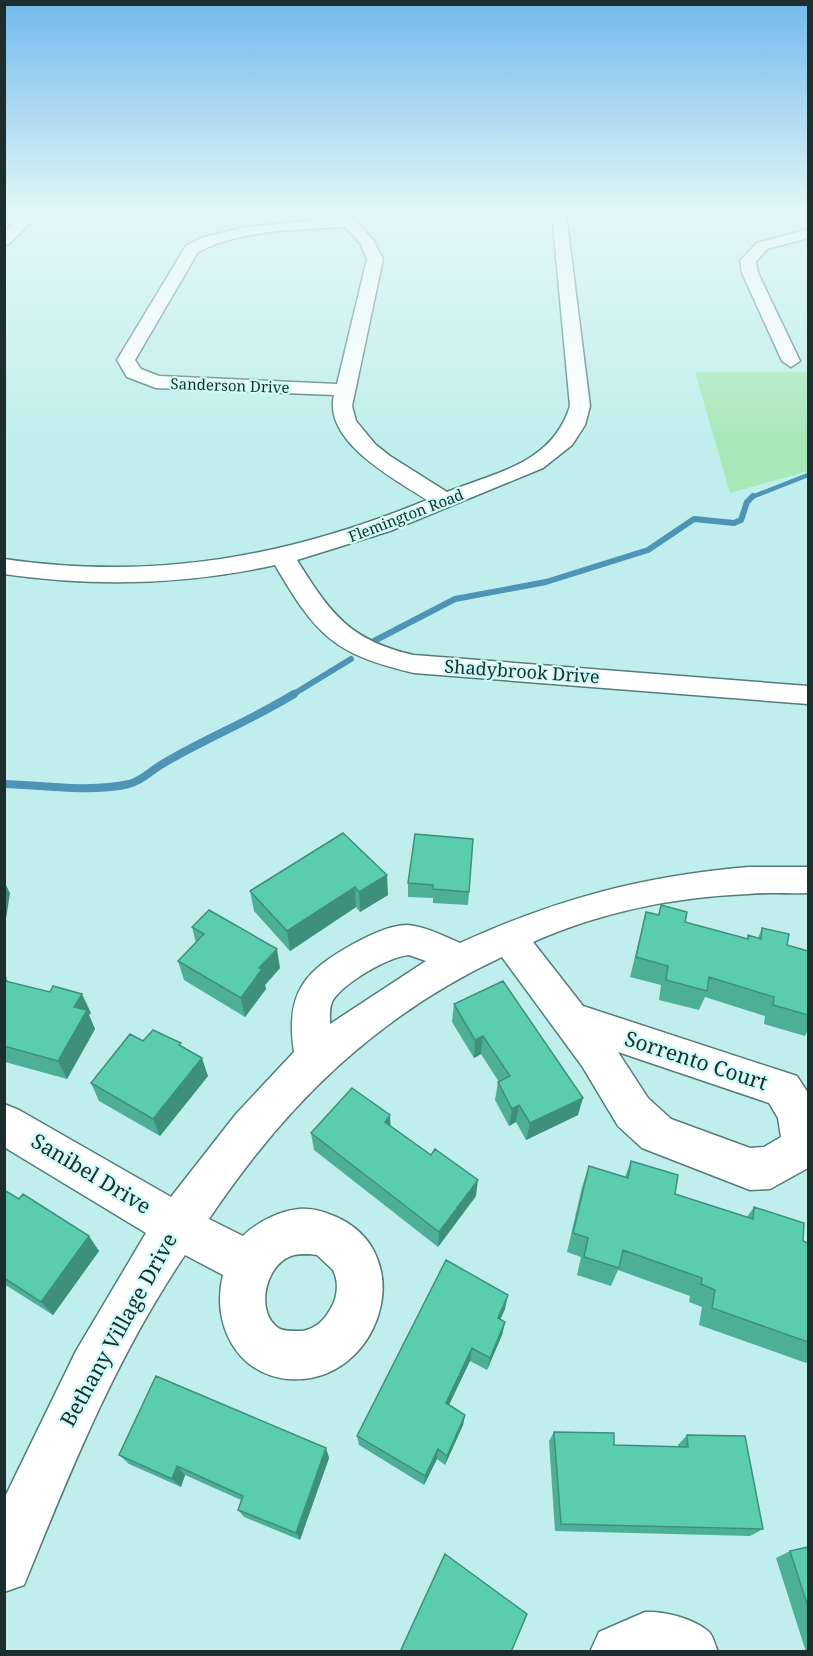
<svg xmlns="http://www.w3.org/2000/svg" width="813" height="1656" font-family="'Noto Serif',serif">
<rect width="100%" height="100%" fill="#c0eeec"/>
<path fill="#a7e7b8" d="M695 372H808V471L730 493Z"/>
<g fill="none" stroke-linecap="round" stroke-linejoin="round">
<path stroke="#4d94b7" stroke-width="4.5" d="M752 497 808 475"/>
<path stroke="#4d94b7" stroke-width="6" d="M374 641 455 599 546 582 648 550 694 519 734 523 741 520 747 502 753 496
M292 695 351 659"/>
<path stroke="#4d94b7" stroke-width="8" d="M4 784C44 785 90 793 129 784 144 780 151 770 164 763 206 738 252 720 294 694"/>
<defs>
<path id="minor" d="M24 214H39L9 244 4 245V232Z
M335 214H350L373 240 383 259 352 406 356 421 375 444 390 456 447 492C496 472 552 464 570 406L552 214H566L590 406 585 425 572 445 543 468 390 531 297 560C330 613 350 641 414 655L808 686V704L414 673C333 654 316 635 275 565 185 585 95 587 4 574V559C155 581 288 557 427 500 395 479 323 442 334 395L156 388 127 377 117 360 186 246 201 238 245 227 338 218ZM345 227 361 244 367 259 337 384 159 376 141 369 135 360 198 252C242 229 297 230 345 227Z
M808 229V238L767 249 756 262 758 273 800 361 791 367 782 361 742 273 740 261 757 243Z
M749 867H808V893C789 894 768 892 748 894 675 897 600 912 533 942L583 1006 797 1076 808 1093V1168L770 1189 750 1190 642 1148 618 1126 582 1066 502 957C376 1016 286 1104 209 1219L243 1236C257 1222 279 1211 299 1209 312 1208 322 1211 334 1216 423 1253 379 1387 288 1379 236 1374 211 1323 223 1275L185 1255C116 1357 70 1472 24 1585L4 1592V1499L76 1351 146 1233 4 1147V1104L19 1110 171 1197 236 1114 294 1052C285 993 304 971 355 943 370 935 391 925 407 925 424 926 444 936 460 943 557 899 642 876 749 867ZM409 955 426 961 330 1024C330 1016 329 1007 333 1000 345 982 388 957 409 955ZM618 1052 769 1103 778 1118 781 1137 764 1147 750 1148 671 1119 648 1098ZM309 1254 317 1255 333 1270C340 1284 337 1301 328 1313 322 1323 310 1332 298 1331 293 1331 285 1331 280 1329 254 1314 265 1265 291 1256 296 1254 303 1254 309 1254Z
M645 1612C664 1611 692 1618 708 1631 713 1635 715 1645 718 1652H590L599 1632Z"/>
</defs>
<use href="#minor" stroke="#527d7b" stroke-width="3"/>
<use href="#minor" fill="#fff" fill-rule="evenodd"/>
</g>
<path fill="#4db096" d="M343 833 388 895 360 912 356 907 290 951 254 911 250 891Z
M415 834 469 892 468 905 433 903V898L408 897V883Z
M661 905 685 922 747 939 748 935 758 938 762 928 787 945 808 951V1030L805 1036 764 1024 765 1016 705 997 699 1010 659 1000 661 985 630 977 641 932 646 912 658 915Z
M192 927 280 968 265 985 266 989 245 1017 184 980 178 961 196 943Z
M4 977 6 978 8 981 91 1013 89 1015 95 1029 67 1079 5 1062Z
M454 1004 578 1115 526 1140 516 1122 509 1126 495 1100 498 1082H499L481 1054 474 1058 452 1022Z
M143 1041 182 1047 208 1076 160 1136 99 1101 91 1083Z
M390 1126 476 1196 438 1247 314 1150 311 1133Z
M631 1161 675 1194 747 1217 754 1207 803 1241 808 1243V1361L806 1363 699 1325 702 1307 689 1302 690 1296 618 1270 611 1286 577 1275 581 1257 567 1252 582 1187 589 1166 625 1177Z
M4 1190 99 1251 53 1315 4 1284Z
M505 1309 500 1319 505 1322 502 1335 487 1370 470 1361 449 1405 465 1415 463 1425 445 1465 437 1459 424 1485 359 1445 357 1436Z
M554 1432 614 1445 678 1447V1445L687 1435 763 1529 750 1536 555 1531 549 1441Z
M326 1448 329 1458 300 1540 244 1517 238 1510 241 1500 185 1475 181 1487 129 1464 119 1455Z
M808 1547V1652H806L776 1558 790 1551Z"/>
<path fill="#3f907a" d="M387 875 388 895 360 912 359 892Z
M4 881 10 893 4 932Z
M355 887 356 907 290 951 287 931Z
M277 949 280 968 265 985 266 989 245 1017 241 998 259 968Z
M82 994 91 1013 89 1015 95 1029 67 1079 58 1061 74 1007Z
M483 1036 481 1054 474 1058 475 1040Z
M202 1058 208 1076 160 1136 153 1119Z
M583 1098 578 1115 526 1140 530 1123Z
M519 1105 516 1122 509 1126 512 1109Z
M390 1115 391 1133 385 1122Z
M478 1180 476 1196 438 1247 439 1232Z
M89 1236 99 1251 53 1315 41 1302Z
M508 1295 505 1309 495 1331 498 1318Z
M505 1322 502 1335 487 1370 490 1358Z
M472 1348 470 1361 445 1413 446 1403Z
M465 1415 463 1425 445 1465 447 1456Z
M326 1448 329 1458 300 1540 296 1533Z
M438 1449 437 1459 424 1485 425 1476Z
M177 1466 185 1475 181 1487 172 1479Z"/>
<path fill="#5acdae" stroke="#3f907a" stroke-width="1.5" d="M343 833 387 875 359 892 355 887 287 931 250 891Z
M415 834 473 839 469 892 433 889V885L408 883Z
M661 905 687 912 685 922 748 939V935L761 939 762 928 789 934 787 945 808 951V1015L773 1005 774 997 709 977 707 991 666 980 668 966 636 957 646 912 659 915Z
M209 910 277 949 259 968 262 969 241 998 178 961 204 934 192 927Z
M4 977 6 978 5 981 50 992 53 986 82 994 74 1007 87 1010 58 1061 4 1046Z
M503 981 583 1098 530 1123 519 1105 512 1109 498 1082 510 1076 483 1036 475 1040 454 1004Z
M153 1030 181 1043 179 1045 202 1058 153 1119 91 1083 130 1034 143 1041Z
M352 1088 390 1115 385 1122 431 1155 435 1149 478 1180 439 1232 311 1133Z
M631 1161 678 1175 675 1194 753 1219 754 1207 804 1223 803 1241 808 1243V1342L712 1308 715 1290 701 1284 702 1278 623 1250 619 1268 584 1257 588 1238 573 1233 589 1166 628 1178Z
M4 1190 19 1199 23 1194 89 1236 41 1302 4 1278Z
M446 1260 508 1295 498 1318 505 1322 490 1358 472 1348 446 1403 465 1415 447 1456 438 1449 425 1476 357 1436Z
M156 1376 326 1448 296 1533 238 1510 243 1496 177 1466 172 1479 119 1455Z
M554 1432 614 1433V1445L688 1447 687 1435 745 1436 763 1529 561 1524Z
M808 1547V1607L790 1551Z
M445 1554 527 1614 511 1652H400Z"/>
<linearGradient id="sky" x2="0" y2="1"><stop stop-color="#72b9ec"/><stop offset="0.48" stop-color="#e3f7f6"/><stop offset="1" stop-color="#e3f7f6" stop-opacity="0"/></linearGradient>
<rect width="813" height="445" fill="url(#sky)"/>
<g text-anchor="middle" stroke-width="4.5" stroke-linejoin="round" paint-order="stroke">
<g font-size="15" fill="#1c2e2e" stroke="#cdfbf9">
<text transform="translate(230 386) rotate(2)" y="5">Sanderson Drive</text>
<text transform="translate(406 516) rotate(-21)" y="5">Flemington Road</text>
</g>
<g font-size="18" fill="#1c2e2e" stroke="#cdfbf9">
<text transform="translate(522 672) rotate(4)" y="6">Shadybrook Drive</text>
</g>
<g font-size="21" fill="#1c2e2e" stroke="#cdfbf9">
<text transform="translate(696 1061) rotate(18)" y="7">Sorrento Court</text>
<text transform="translate(91 1174) rotate(31)" y="7">Sanibel Drive</text>
<text transform="translate(119 1330) rotate(-61)" y="7">Bethany Village Drive</text>
</g>
</g>
<rect width="813" height="1656" fill="none" stroke="#1c2e2e" stroke-width="12"/>
</svg>
